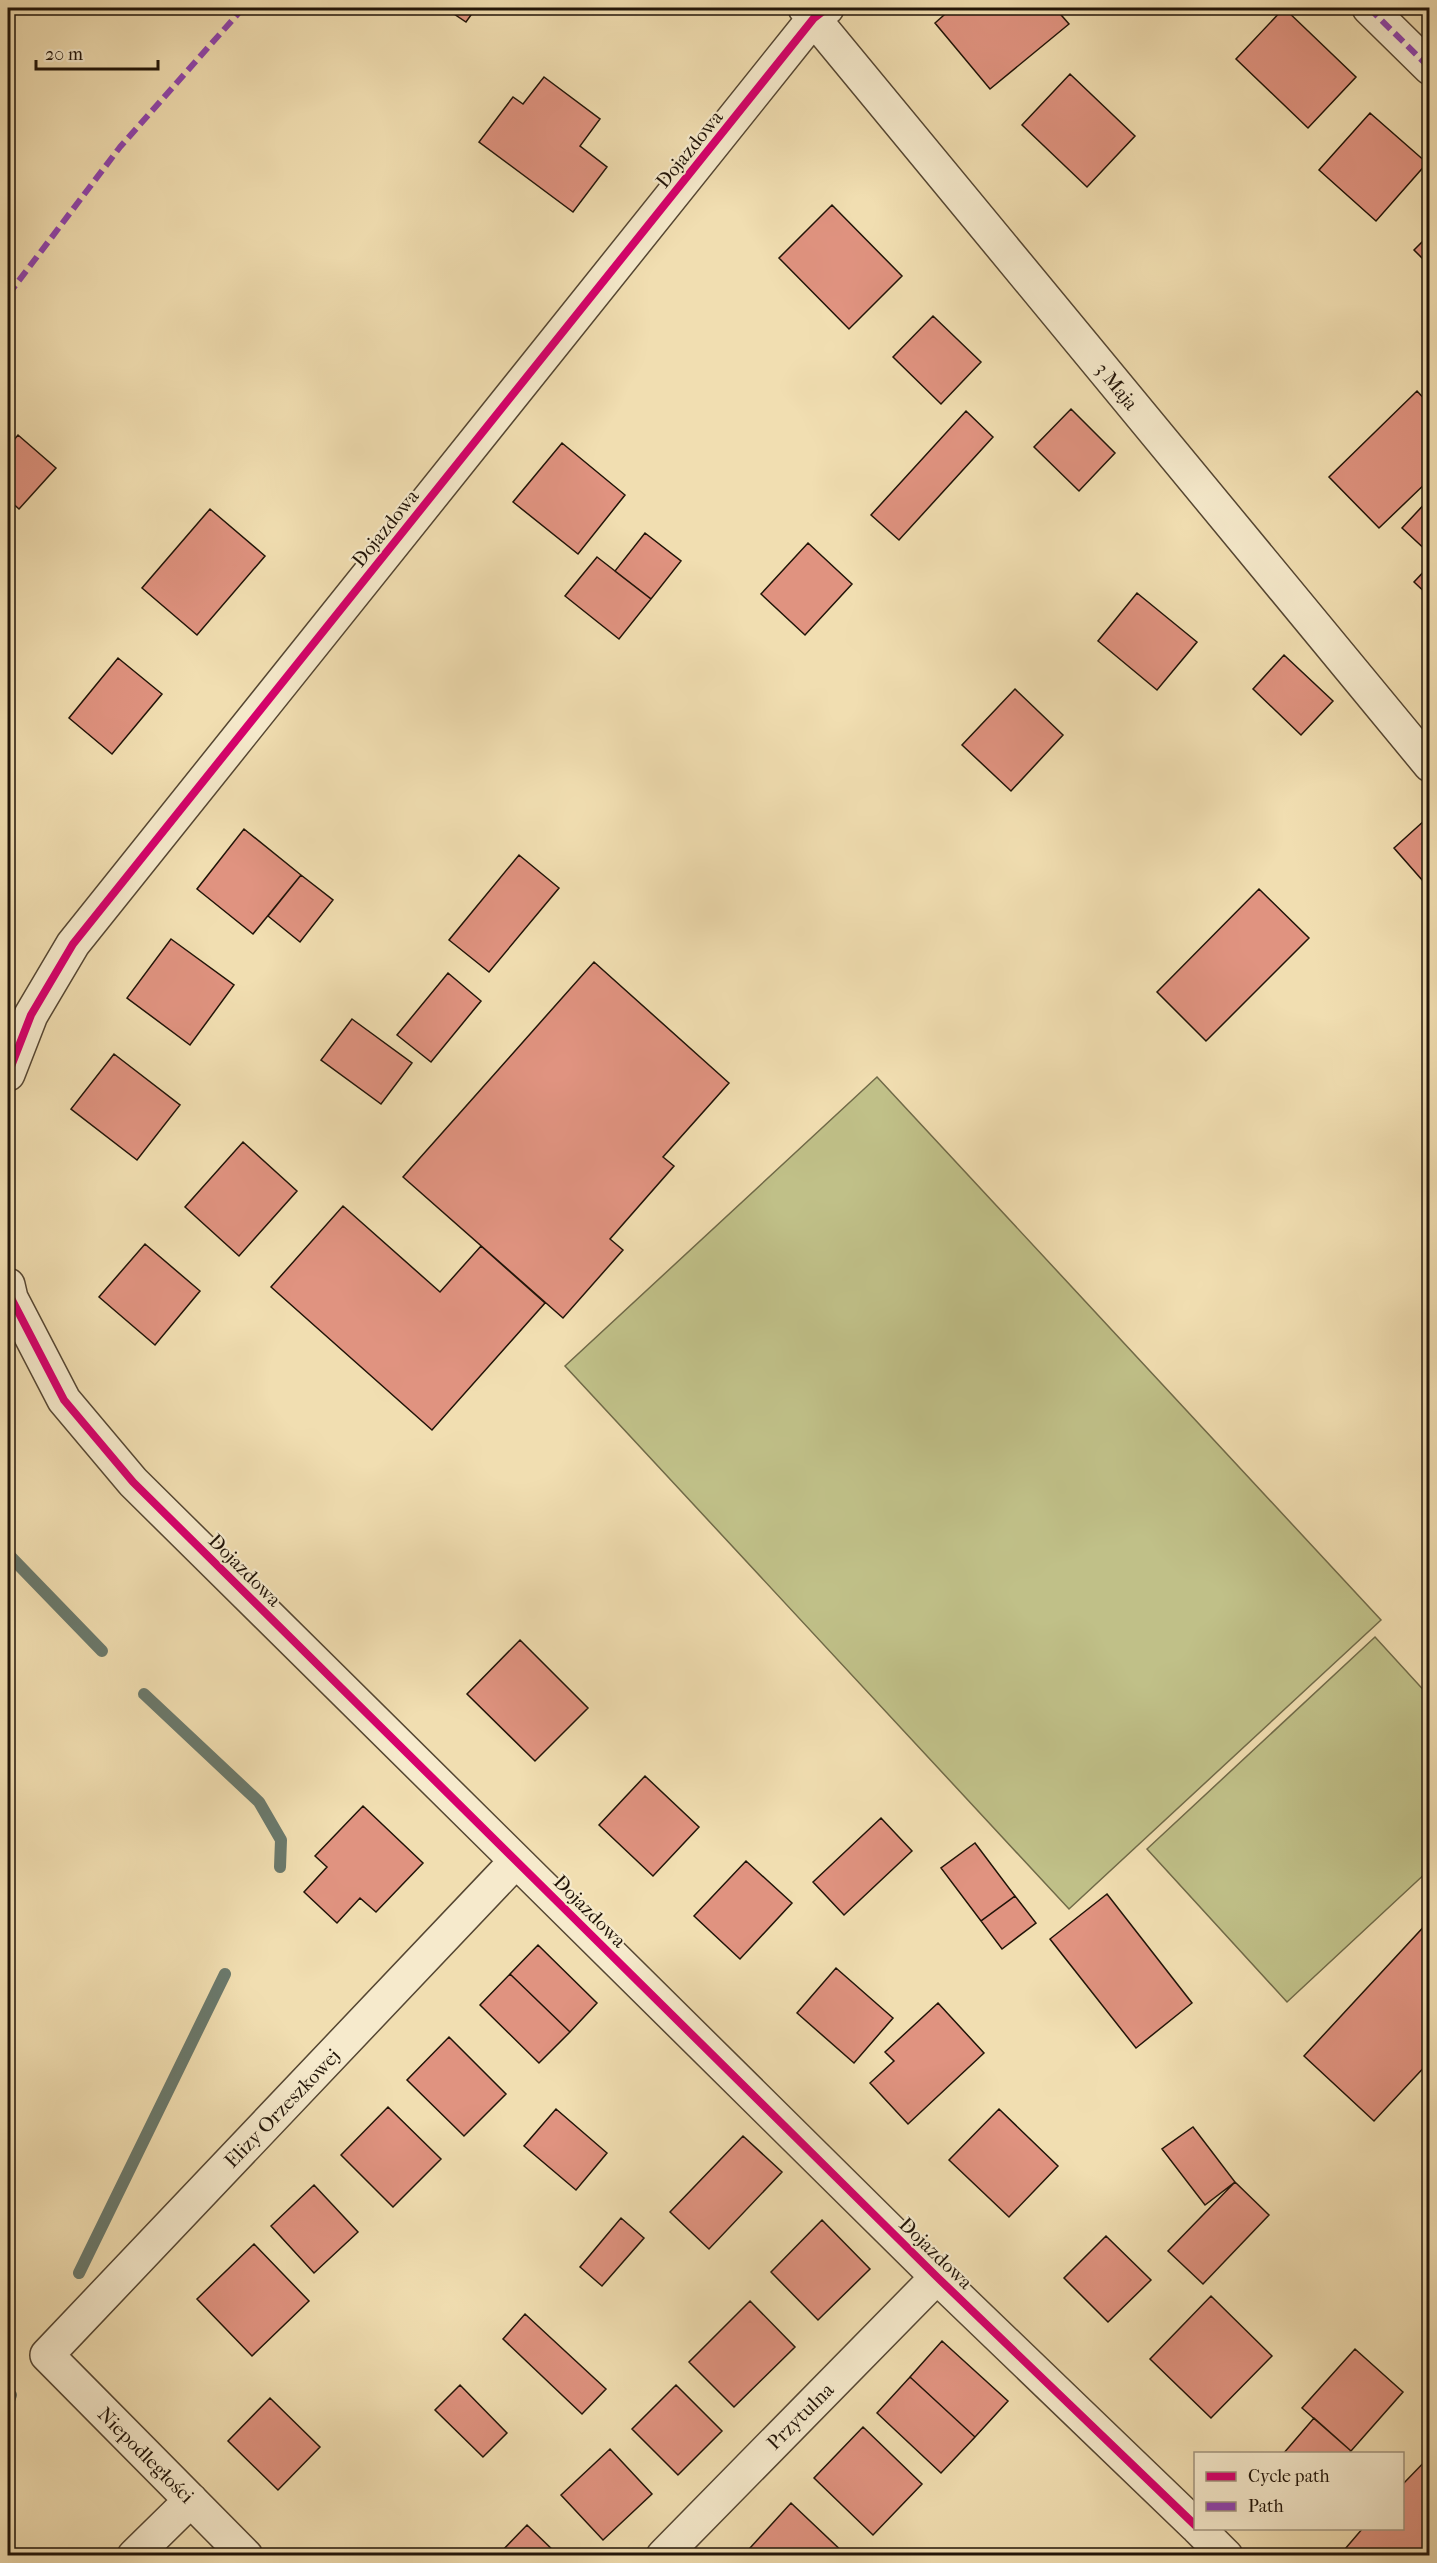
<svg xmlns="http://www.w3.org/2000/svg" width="1437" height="2563" font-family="'IM FELL French Canon',serif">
<rect width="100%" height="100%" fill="#f1deb1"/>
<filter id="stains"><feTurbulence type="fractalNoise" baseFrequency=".00333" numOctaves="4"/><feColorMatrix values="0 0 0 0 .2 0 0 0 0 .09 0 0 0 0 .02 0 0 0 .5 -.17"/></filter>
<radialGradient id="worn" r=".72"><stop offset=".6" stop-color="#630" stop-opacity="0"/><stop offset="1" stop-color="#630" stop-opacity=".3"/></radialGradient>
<path fill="#c0c088" stroke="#706a48" stroke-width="1.5" d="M877 1077 1381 1620 1069 1909 565 1366Z
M1375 1637 1429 1696V1870L1287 2002 1147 1849Z"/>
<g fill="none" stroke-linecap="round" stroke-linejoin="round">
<path stroke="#6a796c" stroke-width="12" d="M8 1554 102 1651
M144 1694 259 1802 281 1840 280 1867
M79 2273 225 1974
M8 2403 11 2395"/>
</g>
<path fill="#e09380" stroke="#211408" stroke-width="1.5" d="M445 8H476L466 22Z
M952 8H1055L1069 24 990 89 935 23Z
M1284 8 1356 77 1308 128 1236 59Z
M1070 74 1135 136 1087 187 1022 125Z
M544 77 600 119 580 146 607 167 573 212 479 142 513 97 523 104Z
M1370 113 1427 163 1376 221 1319 170Z
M832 205 902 276 849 329 779 258Z
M1430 234V266L1414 250Z
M933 316 981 362 941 404 893 357Z
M1417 391 1430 405V479L1379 528 1329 477Z
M1071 409 1115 453 1079 491 1034 447Z
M966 411 993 437 899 540 871 515Z
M18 435 56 468 19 509 8 499V447Z
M562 443 625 495 578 554 513 502Z
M1430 498V554L1402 528Z
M210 509 265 556 197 635 142 588Z
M645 533 681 561 651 599 615 571Z
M808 543 852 584 805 635 761 594Z
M597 557 651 599 619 639 565 596Z
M1430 565V597L1414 582Z
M1137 593 1197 642 1157 690 1098 641Z
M1284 655 1333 701 1301 735 1253 689Z
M118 658 162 694 112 754 69 718Z
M1015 689 1063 735 1011 791 962 745Z
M1425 820 1430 825V889L1394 848Z
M244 829 301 875 253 934 197 889Z
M519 855 559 888 489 972 449 940Z
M301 875 333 900 300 942 268 916Z
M1259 889 1309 938 1206 1041 1157 992Z
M171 939 234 985 190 1045 127 998Z
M594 962 729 1083 663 1157 674 1166 610 1239 623 1250 563 1318 403 1177Z
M448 973 481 1001 431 1062 397 1035Z
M352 1019 412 1063 381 1104 321 1060Z
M114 1054 180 1105 137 1160 71 1109Z
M243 1142 297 1191 239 1256 185 1207Z
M343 1206 440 1292 481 1246 545 1303 432 1430 271 1287Z
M145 1244 200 1291 155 1345 99 1297Z
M520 1640 588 1708 535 1761 467 1694Z
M645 1776 699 1827 653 1876 599 1825Z
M363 1806 423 1863 376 1912 360 1898 337 1923 304 1892 327 1867 315 1856Z
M881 1818 912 1851 844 1915 813 1882Z
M975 1843 1015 1896 981 1921 941 1868Z
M746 1861 792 1903 740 1959 694 1916Z
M1107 1894 1192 2003 1136 2048 1050 1939Z
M1015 1896 1036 1923 1002 1949 981 1921Z
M1430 1920V2061L1374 2121 1304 2056Z
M538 1945 597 2003 570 2032 510 1974Z
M836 1968 893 2018 854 2063 797 2013Z
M510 1974 570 2032 539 2063 480 2005Z
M938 2003 984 2053 908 2124 870 2083 894 2061 885 2052Z
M449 2037 506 2094 464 2136 407 2080Z
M388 2107 441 2159 393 2207 341 2155Z
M556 2109 607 2153 576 2190 524 2146Z
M999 2109 1058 2166 1009 2217 949 2160Z
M1193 2127 1235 2182 1205 2205 1162 2149Z
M743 2136 782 2172 709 2249 670 2212Z
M1235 2182 1269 2215 1203 2284 1168 2251Z
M314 2185 358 2232 314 2273 271 2226Z
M621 2218 644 2238 602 2286 580 2267Z
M822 2220 870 2269 818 2320 771 2272Z
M1106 2236 1151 2280 1108 2322 1064 2278Z
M254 2244 309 2301 252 2356 197 2299Z
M1211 2296 1272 2356 1211 2418 1150 2359Z
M750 2301 795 2347 734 2407 689 2362Z
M525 2314 606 2389 582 2414 503 2339Z
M942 2341 1008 2401 975 2437 910 2377Z
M1355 2349 1403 2392 1351 2451 1302 2408Z
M910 2377 975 2437 941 2473 877 2413Z
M460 2385 507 2433 483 2457 435 2410Z
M676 2385 722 2431 678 2475 632 2429Z
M270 2398 320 2447 278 2490 228 2441Z
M1314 2418 1351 2451 1348 2454H1283Z
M863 2427 922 2484 873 2535 814 2478Z
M610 2449 652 2494 603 2540 561 2495Z
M1430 2456V2556H1339L1363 2528H1402V2485Z
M791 2503 847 2556H758L750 2548Z
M527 2525 559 2556H497Z"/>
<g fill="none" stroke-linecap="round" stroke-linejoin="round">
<defs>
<path id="minor" d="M805 8 1430 765
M1369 8 1430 68
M8 1074 31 1015 73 944 814 18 827 8
M8 1285 11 1298 64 1400 133 1482 937 2277 1196 2526
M1198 2528 1226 2556
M134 2556 191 2500
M246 2556 47 2355 516 1861
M663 2556 937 2277"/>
</defs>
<use href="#minor" stroke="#554632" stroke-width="36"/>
<use href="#minor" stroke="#f6eacc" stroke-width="33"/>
<path stroke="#8e44ad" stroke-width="6" stroke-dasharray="12 6" stroke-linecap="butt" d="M1369 8 1430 68
M8 295 120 147 243 8"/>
<defs>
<path id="cycleway" d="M8 1074 31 1015 73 944 814 18 827 8
M8 1285 11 1298 64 1400 133 1482 937 2277 1196 2526"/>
</defs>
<use href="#cycleway" stroke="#f6eacc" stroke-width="11"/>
<use href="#cycleway" stroke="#d6006c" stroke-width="8"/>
</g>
<g text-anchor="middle" stroke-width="4.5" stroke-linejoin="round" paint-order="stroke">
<g font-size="20" fill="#211408" stroke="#f6eacc">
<text transform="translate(689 149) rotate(-51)" y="7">Dojazdowa</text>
<text transform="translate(1117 386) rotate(51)" y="7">3 Maja</text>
<text transform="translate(385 528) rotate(-51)" y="7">Dojazdowa</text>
<text transform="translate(245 1570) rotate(45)" y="7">Dojazdowa</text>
<text transform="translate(590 1911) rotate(45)" y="7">Dojazdowa</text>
<text transform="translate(282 2108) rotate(-46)" y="7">Elizy Orzeszkowej</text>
<text transform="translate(936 2253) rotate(44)" y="7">Dojazdowa</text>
<text transform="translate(800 2416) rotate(-45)" y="7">Przytulna</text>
<text transform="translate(146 2455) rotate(45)" y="7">Niepodległości</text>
</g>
</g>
<rect width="1437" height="2563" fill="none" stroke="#f1deb1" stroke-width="30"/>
<rect x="9" y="9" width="1419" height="2545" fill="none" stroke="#211408" stroke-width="3"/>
<rect x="15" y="15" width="1407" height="2533" fill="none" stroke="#211408" stroke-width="1.5"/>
<rect x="1194" y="2452" width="210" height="78" fill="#f6eacc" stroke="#a1947e" stroke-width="1.5"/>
<rect x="1206" y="2472" width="30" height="9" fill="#d6006c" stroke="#a1947e" stroke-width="1.5"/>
<text x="1248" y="2482" font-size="18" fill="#211408">Cycle path</text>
<rect x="1206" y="2502" width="30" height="9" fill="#8e44ad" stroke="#a1947e" stroke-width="1.5"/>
<text x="1248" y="2512" font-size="18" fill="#211408">Path</text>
<path d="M36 60v9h122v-9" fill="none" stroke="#211408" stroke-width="3"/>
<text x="45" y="60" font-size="18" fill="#211408" stroke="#f6eacc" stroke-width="4.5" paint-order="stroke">20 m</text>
<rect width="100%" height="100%" filter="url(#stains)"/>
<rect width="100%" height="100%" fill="url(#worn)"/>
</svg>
